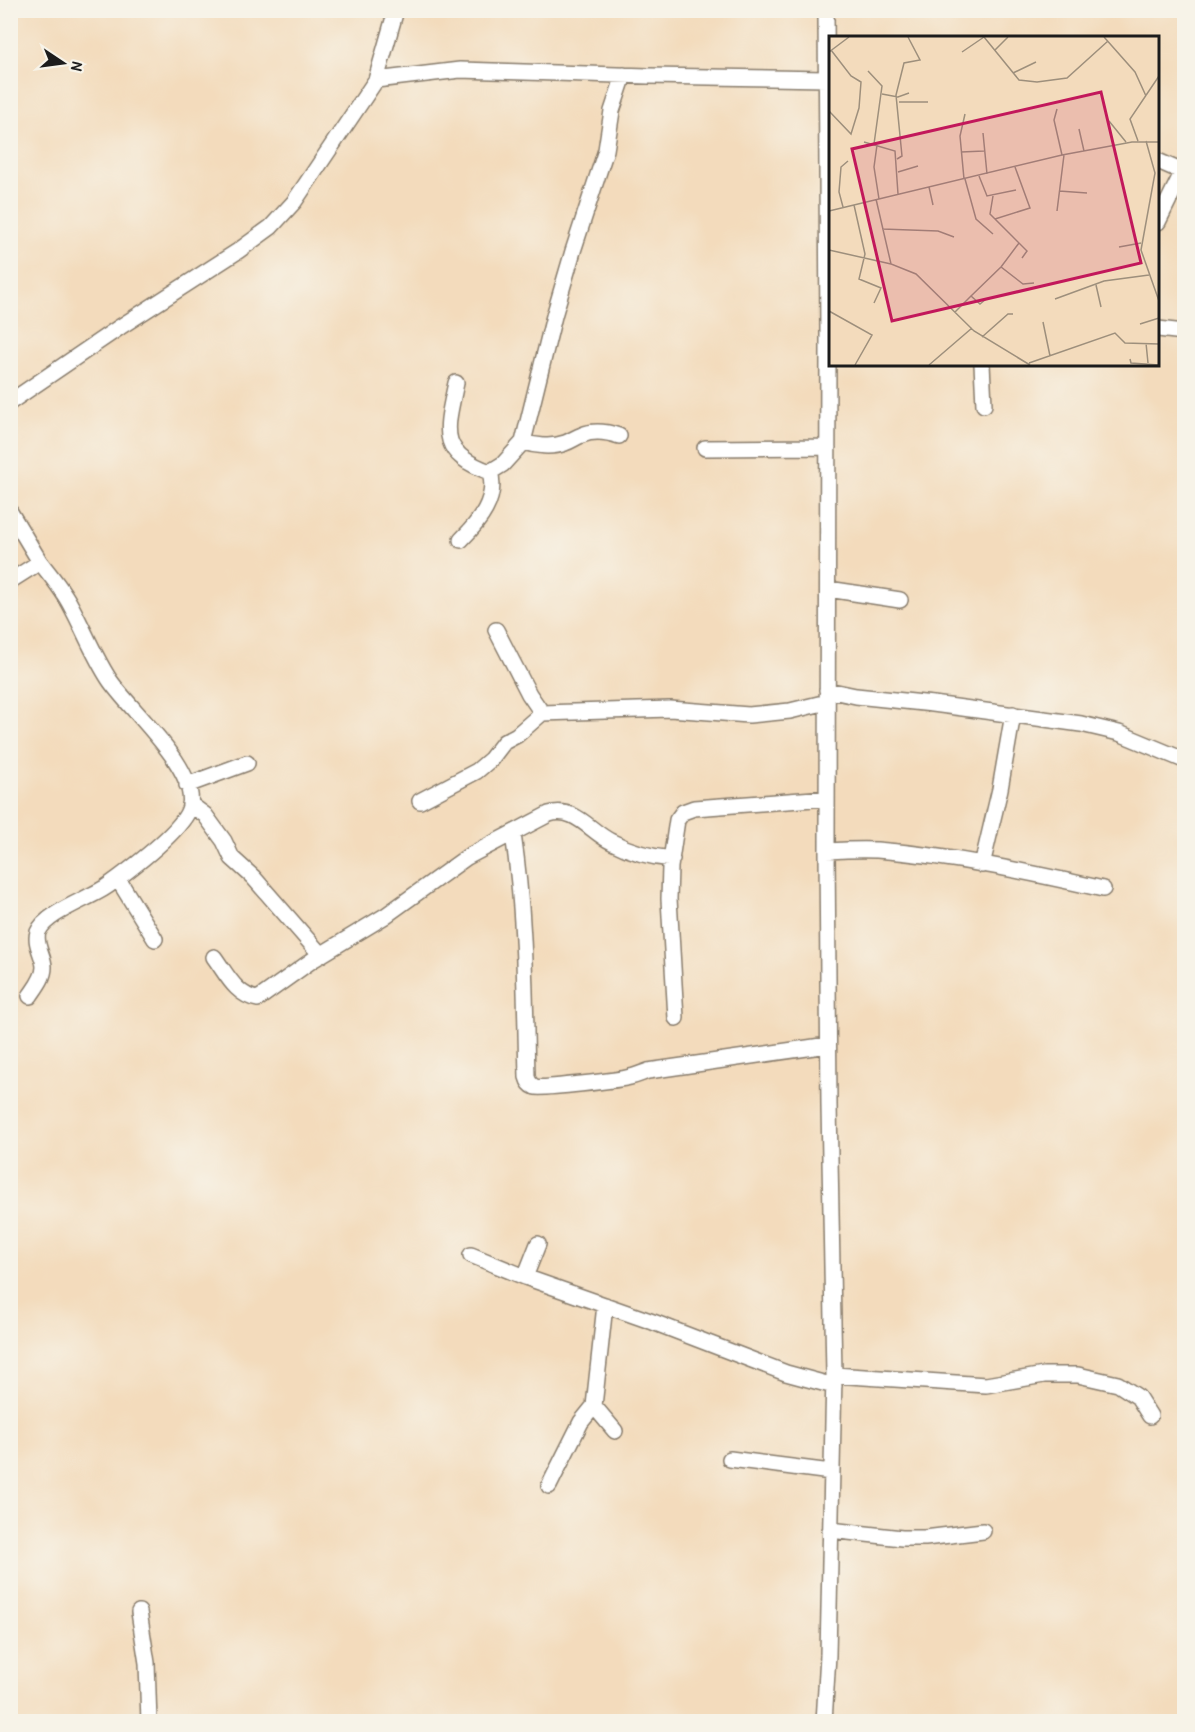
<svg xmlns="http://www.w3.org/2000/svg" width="1195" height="1732" font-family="'Patrick Hand',sans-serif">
<rect width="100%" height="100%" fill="#f7f3e8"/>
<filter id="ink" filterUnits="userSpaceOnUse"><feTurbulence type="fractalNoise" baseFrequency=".0167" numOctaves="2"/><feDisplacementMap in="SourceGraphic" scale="12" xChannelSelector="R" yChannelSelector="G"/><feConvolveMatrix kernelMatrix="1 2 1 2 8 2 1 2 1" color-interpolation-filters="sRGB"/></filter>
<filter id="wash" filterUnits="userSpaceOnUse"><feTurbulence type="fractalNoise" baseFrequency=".008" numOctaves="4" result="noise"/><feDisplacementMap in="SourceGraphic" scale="24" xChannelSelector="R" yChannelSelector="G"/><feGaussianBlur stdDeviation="1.35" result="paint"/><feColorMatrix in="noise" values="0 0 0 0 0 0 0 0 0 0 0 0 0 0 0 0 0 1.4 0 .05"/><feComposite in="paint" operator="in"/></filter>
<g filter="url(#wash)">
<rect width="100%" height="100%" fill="#f3dbbc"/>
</g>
<g filter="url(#ink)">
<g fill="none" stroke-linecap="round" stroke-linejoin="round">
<defs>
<path id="minor" d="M376 80 396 10
M1158 161 1183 172
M1158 222 1184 169
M1158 329 1184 332
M982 364 984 405
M456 383C446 430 437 453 490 472
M10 402 120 327 238 251 271 227 294 202 376 80 460 70 648 76 826 79
M523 442C535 446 552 448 565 443 571 441 576 437 582 435 594 430 607 432 619 436
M705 448 828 447
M490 472 503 464 523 442 554 316 573 251 606 150 612 111 624 75
M10 512 40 562 10 581
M461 540C479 522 498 499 490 472
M828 589 900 600
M496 630 529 694 542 713
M827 690 856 696 933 704 1081 724 1119 733 1184 760
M187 785 247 763
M420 801 477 771 491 759 504 742 517 735 542 713 670 709 749 715 790 711 827 702
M190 804 205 815 224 841 232 858 253 877 321 955
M513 834C525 914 525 995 527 1077 528 1081 530 1085 535 1087 541 1089 621 1080 630 1077 636 1076 642 1073 648 1071L828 1045
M827 851C843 850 860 849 877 850 953 856 1028 872 1103 889
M982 865 1000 789 1013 714
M118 879 155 939
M214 957C226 973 236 996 258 999L314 959 385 916 467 857 549 814C576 806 590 832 612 842 631 852 650 857 672 859
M30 996C36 987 44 978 44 967 44 956 34 944 38 932 46 912 92 898 109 885 128 871 186 828 190 806 197 766 129 710 109 679 94 656 84 630 71 606 63 590 51 576 40 562
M676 1018 669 899 670 867 677 820 683 812 694 808 827 798
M471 1255 525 1277 653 1322 786 1373 834 1386
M525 1277 538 1244
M834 1375 986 1385 1044 1375H1078L1118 1384 1138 1397 1150 1416
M594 1406 615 1431
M730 1459 831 1472
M549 1486 581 1422 594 1406 605 1305
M830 1530 902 1538H925L983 1531
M139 1612 147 1663 149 1722
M824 1722 828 1655 834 1375 829 1105 827 851 828 333 826 10"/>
</defs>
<use href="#minor" stroke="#887c6c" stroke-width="18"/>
<use href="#minor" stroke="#fff" stroke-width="15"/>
</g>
</g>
<g transform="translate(829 36)">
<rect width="330" height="330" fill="#f3dbbc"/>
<path fill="none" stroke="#9d8f7c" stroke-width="1.5" d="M155 1 190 44 208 46 238 42 279 5M275 1 306 36 317 60M166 14 179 1M0 16 20 1M133 16 155 1M39 35 53 50 45 108M184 37 207 26M53 58 69 61 80 57M70 66H99M228 73 225 84 233 119M0 75 22 98 30 72 32 46 22 40 2 14M280 85 297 106M250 93 255 115M154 97 158 138M309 105 301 83 330 40M317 105 326 137 312 214 330 265M35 106 66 115 69 158M48 109 45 131 50 163M132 116 155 115M68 123 73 120 67 59 75 27 91 24 79 1M69 136 89 130M150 140 158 160 187 154M135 143 131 100 136 78M136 143 147 183 164 198M100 151 104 169M230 155 258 157M164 160 161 178 198 215 193 222M47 163 62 228 87 238 145 295 201 329M25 169 36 218 30 243 52 252 45 267M14 171 10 156 12 131 19 125M0 175 233 119 303 106H330M228 175 235 119M166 183 201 172 186 131M53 193 109 195 125 201M290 211 312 207M0 214 62 228M172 231 190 207M267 249 272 271M142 260 172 231 194 248 205 247M226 263 275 245 320 239M0 275 43 299 26 329M126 276 142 260 151 268 157 263M214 286 221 320M311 288 330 282M153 301 179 278H184M317 307 319 327M301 323 302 327 330 329M200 327 286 297 296 307 330 308M100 329 143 292"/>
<path fill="#c2185b" fill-opacity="0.15" stroke="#c2185b" stroke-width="3" d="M272 56 312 227 63 285 23 113Z"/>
<rect width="330" height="330" fill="none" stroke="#1c1c1c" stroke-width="3"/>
</g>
<rect width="1195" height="1732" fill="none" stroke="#f7f3e8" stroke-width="36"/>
<g transform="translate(63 63) rotate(103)" stroke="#f7f3e8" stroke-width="4.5" paint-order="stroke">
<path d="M0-4.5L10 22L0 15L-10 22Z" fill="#1c1c1c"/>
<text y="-9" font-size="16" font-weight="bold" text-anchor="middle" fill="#1c1c1c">N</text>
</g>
</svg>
